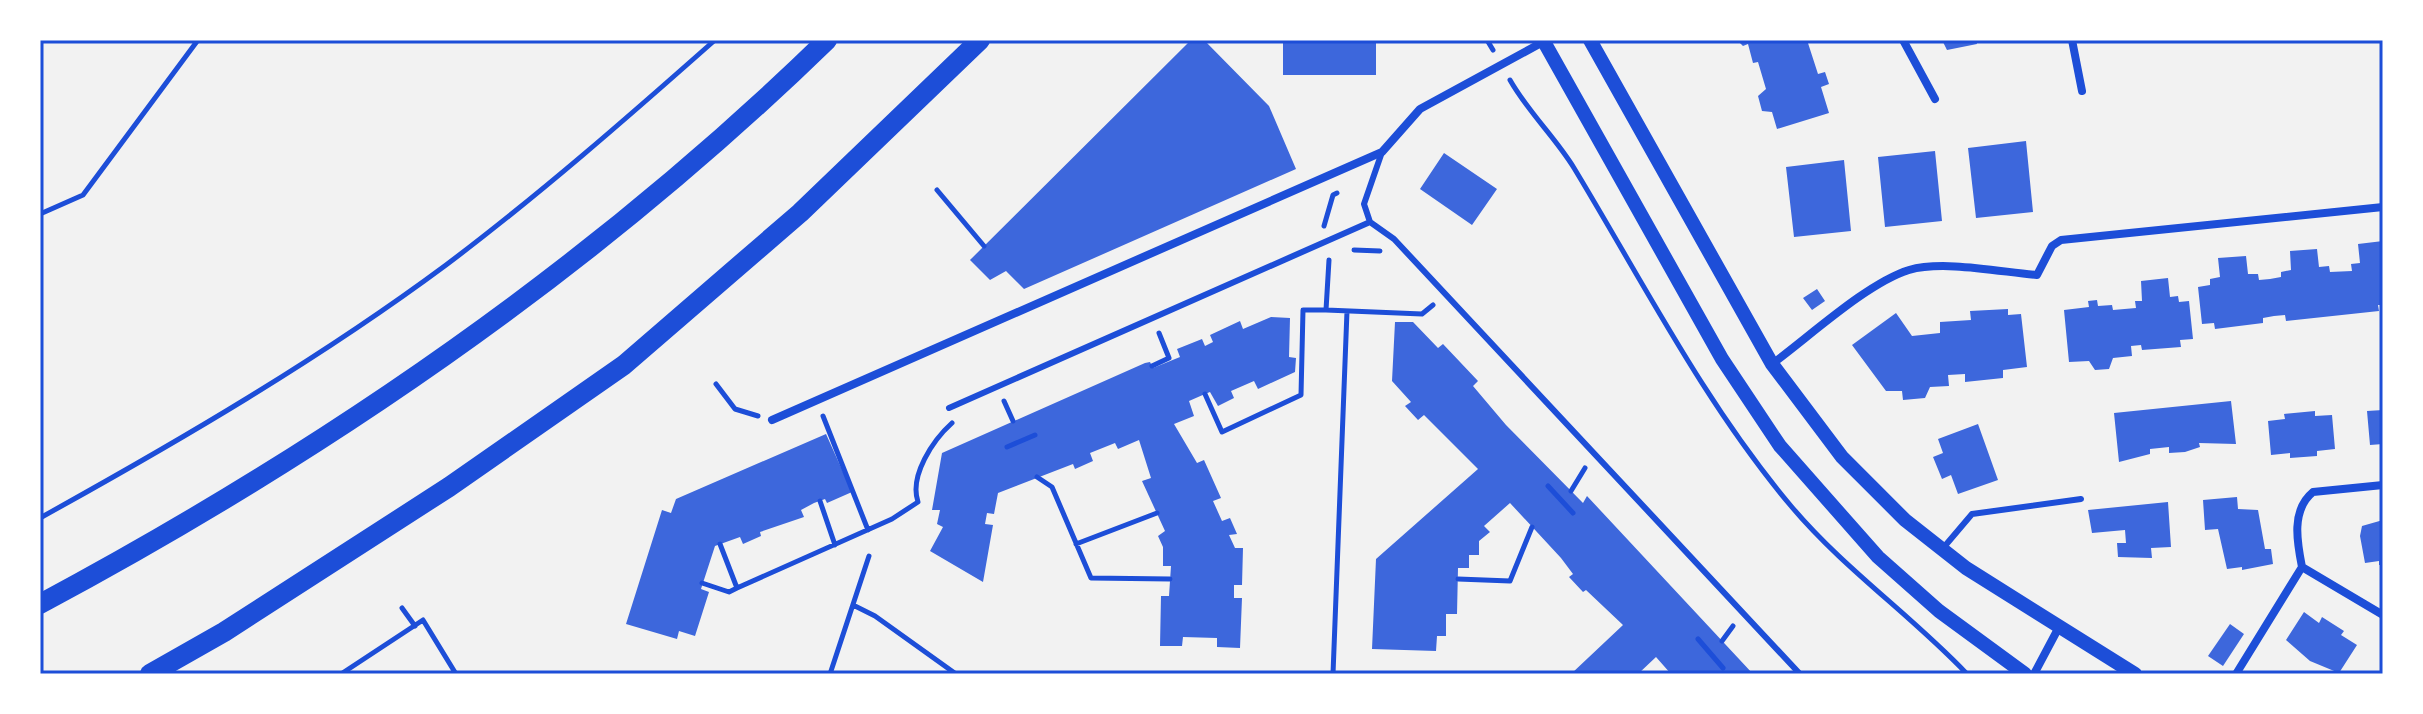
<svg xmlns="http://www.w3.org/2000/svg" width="2423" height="714" font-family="'Zilla Slab',serif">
<rect width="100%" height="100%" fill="#f2f2f2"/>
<path fill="#3d67dc" d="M1191 40H1204L1269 106 1296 169 1024 289 1006 271 990 280 970 260Z
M1283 40H1376V75H1283Z
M1737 40H1807L1818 74 1825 72 1829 84 1821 87 1829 113 1777 129 1772 112 1762 111 1758 96 1766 89 1758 62 1753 63 1748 44 1743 46Z
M1942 40H1976L1977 44 1947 50Z
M2026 141 2033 212 1976 218 1968 148Z
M1935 151 1942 221 1885 227 1878 157Z
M1444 153 1497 189 1472 225 1420 189Z
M1844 160 1851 231 1794 237 1786 167Z
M2383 241V305H2378L2379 311 2286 321 2285 315 2274 316 2263 318V323L2215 329 2214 323 2202 324 2198 287 2210 285V279L2220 277 2218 258 2246 256 2248 274H2258L2259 280 2270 279 2281 277V272L2291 270 2290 251 2317 249 2319 267 2329 266 2330 272 2352 271 2351 264 2360 263 2358 244Z
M2168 278 2170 297 2178 296 2179 302 2189 301 2193 339 2180 340 2181 347 2142 350 2141 345 2131 346 2132 356 2113 358 2109 369 2095 370 2089 361 2069 362 2064 310 2089 307 2088 301 2097 300 2098 306 2112 305 2113 310 2136 308 2135 301H2142L2141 281Z
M1817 289 1825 301 1812 310 1803 298Z
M2008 309V315L2021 314 2027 367 2003 370V378L1965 382V374L1948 375 1949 386 1930 387 1925 398 1903 400 1902 391H1886L1852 345 1896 313 1912 336 1940 333V322L1971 320 1970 311Z
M1271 317 1290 318 1289 357 1296 358 1295 372 1258 389 1254 381 1231 391 1234 398 1218 406 1210 392 1205 394 1189 401 1194 416 1174 424 1197 463 1204 460 1221 498 1213 501 1222 521 1230 518 1237 534 1229 535 1235 548H1243L1242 585H1234V598H1242L1240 648 1217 647V638L1183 637 1182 646H1160L1161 596H1169L1171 566H1163V547L1158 536 1165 531 1142 481 1151 478 1139 440 1118 449 1115 443 1090 453 1093 461 1075 469 1073 464 998 493 994 514 987 513 985 524 993 525 983 582 930 551 943 527 937 524 940 510H932L942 453 1145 363 1150 362 1153 368 1180 357 1177 349 1202 339 1205 346 1213 342 1210 335 1240 321 1243 329Z
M1395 322H1413L1438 348 1443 344 1478 381 1473 386 1506 425 1583 503 1587 496 1753 674H1671L1656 657 1638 674H1571L1623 625 1586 590 1583 592 1569 577 1573 574 1561 558 1510 503 1484 526 1490 532 1479 541V555H1469V568H1458L1457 614H1446V636H1437L1436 651 1372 649 1376 559 1478 469 1424 415 1418 420 1405 406 1411 402 1392 381Z
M2231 401 2236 444 2199 443 2200 447 2185 452 2169 453V447L2150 449V454L2119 462 2114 413Z
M2383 410V444L2370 445 2367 411Z
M2315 411V416L2332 415 2335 449 2317 451V456L2290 458V453L2271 455 2268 421 2285 419 2284 414Z
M1978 424 1998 480 1958 494 1951 475 1942 479 1933 457 1943 453 1938 439Z
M826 434 852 492 827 503 825 499 814 503 801 510 804 517 760 532 761 536 743 544 740 537 715 546 701 589 709 592 695 636 679 631 677 639 626 624 662 510 671 513 676 499Z
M2237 497 2238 509 2258 510 2265 549H2271L2273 564 2242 570V567L2227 569 2218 529 2205 530 2203 500Z
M2168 502 2171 547 2151 548 2152 558 2118 557 2117 543H2126L2125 530 2092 533 2088 510Z
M2383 520V565H2379V561L2365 563 2360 536 2362 526Z
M2304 612 2319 623 2322 617 2344 631 2341 635 2357 645 2339 673 2310 661 2286 640Z
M2230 624 2244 634 2223 666 2208 656Z"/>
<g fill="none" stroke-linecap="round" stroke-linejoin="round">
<path stroke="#1d4ed8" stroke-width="5" d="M1487 40 1493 50
M1510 80C1528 112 1555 137 1574 168 1643 282 1705 404 1791 506 1844 569 1911 615 1967 674
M937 190 984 246
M40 214 83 195 198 40
M1324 226 1333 195 1337 193
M1354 250 1380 251
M1329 260 1326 310 1422 314 1433 305
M1152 366 1169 358 1159 333
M716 384 735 409 758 416
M1205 394 1222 432 1301 395 1303 310H1326
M1004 401 1013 421
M823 416 868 530
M1007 447 1035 435
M1037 477 1052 487 1091 578 1170 579
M1548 486 1573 513
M1571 491 1585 468
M820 501 835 545
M40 518C179 441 318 360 446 265 539 195 628 117 715 40
M720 544 737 588 892 519 918 502C909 476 933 440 952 423
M1076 544 1157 513
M1458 579 1510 581 1532 527
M702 583 729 592 737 588
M853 605 875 616 956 674
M402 608 415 626
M1698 639 1723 668
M1722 641 1733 626
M341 674 423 620 456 674
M830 674 869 556
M1333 674 1347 311"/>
<path stroke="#1d4ed8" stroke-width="6" d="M1370 222 1364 204 1382 152
M949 408 1370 222 1394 239 1800 674
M1944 547 1972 514 2081 499"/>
<path stroke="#1d4ed8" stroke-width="8" d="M1903 40 1935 99
M2072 40 2082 91
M1772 364C1809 337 1867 283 1909 270 1943 260 2001 272 2037 275L2052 246 2061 240 2383 207
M772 420 1382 152 1420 109 1543 42
M2383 485 2313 492C2291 510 2297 542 2302 567L2383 615
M2034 674 2059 627
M2236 674 2302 567"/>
<path stroke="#1d4ed8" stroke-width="14" d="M1543 40 1722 359 1780 446 1878 557 1939 611 2025 674
M1590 40 1772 364 1842 457 1905 520 1966 568 2135 674"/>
<path stroke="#1d4ed8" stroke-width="20" d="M40 604C326 451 594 267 827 40
M150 674 224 632 449 487 624 365 800 213 980 40"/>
</g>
<rect width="2423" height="714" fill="none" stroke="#ffffff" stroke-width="84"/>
<rect x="42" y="42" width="2339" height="630" fill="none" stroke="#1d4ed8" stroke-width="3"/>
</svg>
